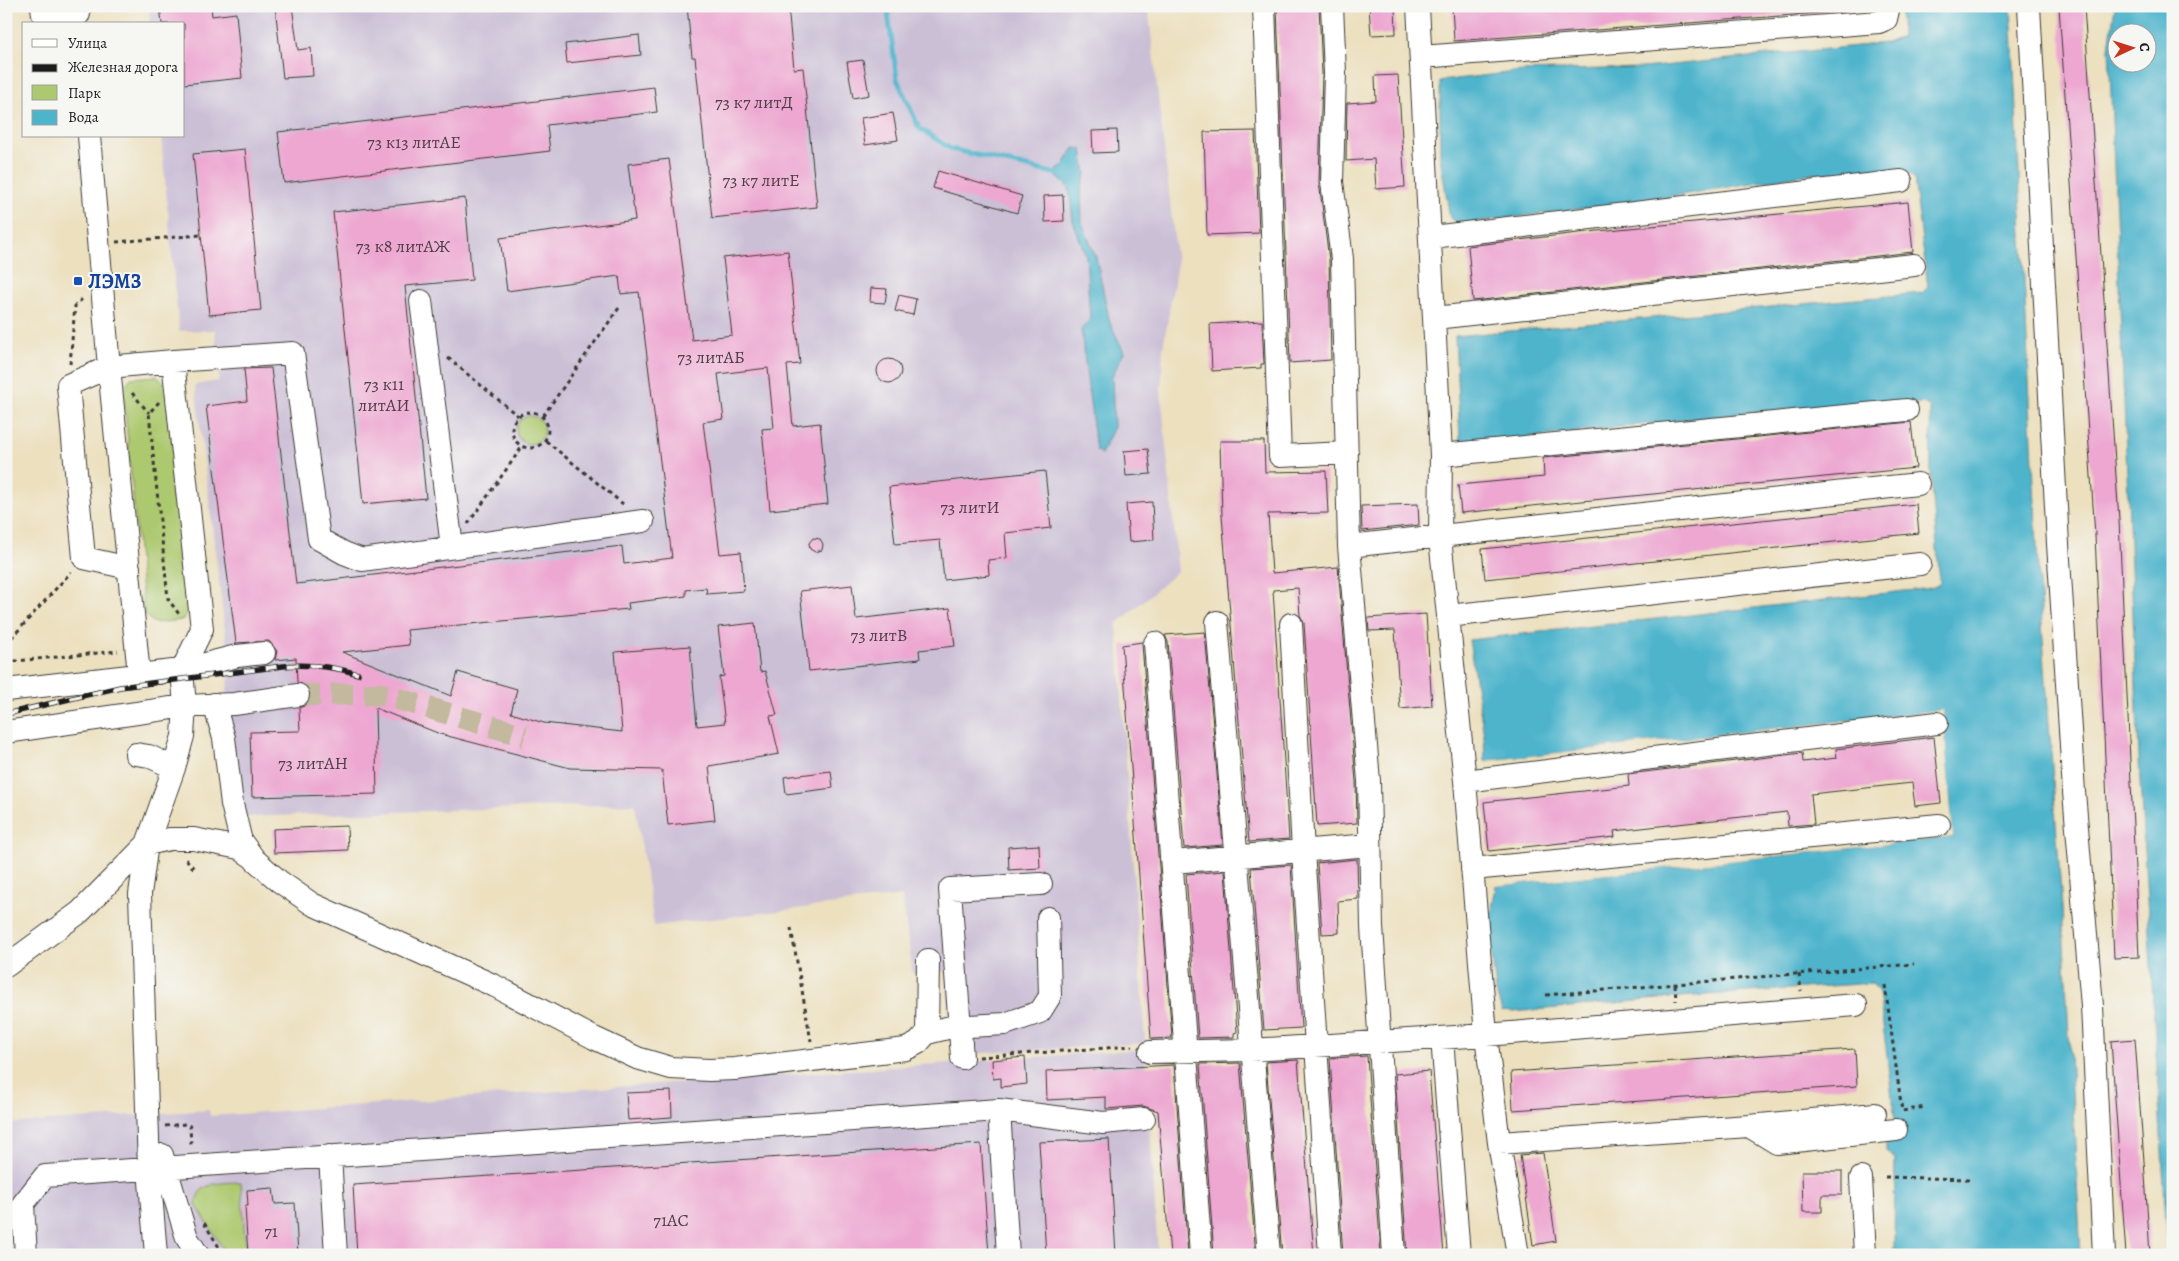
<svg xmlns="http://www.w3.org/2000/svg" width="2179" height="1261" font-family="Alegreya,serif">
<rect width="100%" height="100%" fill="#f6f6f2"/>
<filter id="ink" filterUnits="userSpaceOnUse"><feTurbulence type="fractalNoise" baseFrequency=".02" numOctaves="2"/><feDisplacementMap in="SourceGraphic" scale="10" xChannelSelector="R" yChannelSelector="G"/><feConvolveMatrix kernelMatrix="1 2 1 2 8 2 1 2 1" color-interpolation-filters="sRGB"/></filter>
<filter id="wash" filterUnits="userSpaceOnUse"><feTurbulence type="fractalNoise" baseFrequency=".0096" numOctaves="4" result="noise"/><feDisplacementMap in="SourceGraphic" scale="20" xChannelSelector="R" yChannelSelector="G"/><feGaussianBlur stdDeviation="1.12" result="paint"/><feColorMatrix in="noise" values="0 0 0 0 0 0 0 0 0 0 0 0 0 0 0 0 0 1.4 0 .05"/><feComposite in="paint" operator="in"/></filter>
<g filter="url(#wash)">
<rect width="100%" height="100%" fill="#ece0bf"/>
<path fill="#cbbfd6" d="M149 6H1148L1177 264 1163 348 1161 392 1178 571 1117 624 1145 1043 952 1055 946 971 913 974 902 896 654 926 635 804 242 817 224 705 230 673 195 385 219 381 215 330 179 331 161 136H184V24H150Z
M1145 1049 1158 1255H6V1124L209 1110 210 1116Z"/>
<path fill="#adc96f" stroke="#647246" d="M156 376 166 384 190 611 182 620 154 623 144 614 123 388 131 378Z
M516 430a14 14 0 1 1 28 0a14 14 0 1 1-28 0Z
M241 1182 246 1255H227L196 1205C197 1181 222 1183 241 1182Z"/>
<path fill="#4db4cc" stroke="#346874" fill-rule="evenodd" d="M1900 6H2011L2038 567 2062 907 2081 1255H1894L1895 1159 1886 1151V1140L1896 1130 1879 992 1872 983 1693 996 1513 1012 1502 1011 1496 992 1489 926 1496 886 1953 837 1943 710 1485 761 1484 736 1469 640 1931 588 1940 584 1931 474 1930 408 1924 403 1762 411 1470 444 1460 440 1455 336 1922 293 1928 287 1914 178 1905 170 1808 174 1643 201 1460 224 1450 218 1440 157V81L1523 71 1643 68 1886 43 1902 37Z
M2115 6H2173V1255H2169L2166 1220 2140 781 2109 48ZM2116 32H2146V62H2116Z
M1074 148 1082 149 1086 174 1081 188 1082 223 1096 257 1110 323 1124 352 1112 376 1114 427 1101 454 1096 450 1081 330 1090 319 1086 256 1073 221 1069 188 1053 173 1063 166Z"/>
<path fill="#ece0bf" d="M1943 710 1953 837 1496 886V884L1951 835 1941 713 1485 763V761Z"/>
<g fill="none" stroke-linecap="round" stroke-linejoin="round">
<path stroke="#4db4cc" stroke-width="5" d="M887 6 897 79 919 128 951 149 1053 173"/>
</g>
<g id="blocks">
<path fill="#eda7d1" d="M160 6H211L212 16 236 13 242 78 184 84V24H162Z
M275 6H292L298 50 311 48 313 76 283 78Z
M687 6H788L794 69 803 68 817 207 712 218 695 57H692Z
M1277 6H1319L1322 73 1319 182 1329 260 1331 360 1290 363Z
M1369 6H1395L1396 34 1371 35Z
M1452 6H1845V11L1454 41Z
M2078 6H2084L2119 520 2139 957 2114 958 2095 535 2059 7Z
M639 35 641 55 567 63 565 44Z
M863 60 869 95 853 98 847 62Z
M1398 75 1405 187 1376 189 1374 159 1346 161 1347 103 1376 101 1375 76Z
M654 87 657 112 547 125 550 151 284 183 278 132Z
M893 113 898 140 865 145 861 118Z
M1117 130 1118 152 1093 153 1092 131Z
M1255 131 1259 233 1207 235 1204 132Z
M245 149 261 310 209 315 193 154Z
M669 159 692 340 732 335 723 258 788 251 800 364 787 365 793 426 820 423 828 504 770 510 762 429 774 428 768 368 718 374 724 419 703 422 720 554 741 552 744 591 707 594 706 588 686 590V596L628 603 629 609 407 630 409 645 342 652 451 696 458 672 517 689 511 713 544 723 622 732 615 652 690 646 697 726 725 723 719 677 724 676 718 627 755 623 760 672 765 671 777 715 770 716 779 754 709 766 715 820 668 825 662 770 570 768 440 734 375 708 377 794 252 797 250 732 300 731 299 708 306 705 311 694 308 687 297 682 296 658 275 660 277 651 269 641 236 643 206 406 247 401 244 369 271 368 296 584 622 546 624 564 672 558 639 292 621 294 619 276 507 291 500 238 635 220 628 164Z
M938 171 1022 196 1017 213 933 188Z
M1063 195 1064 221 1045 222 1044 196Z
M465 198 472 280 405 286 426 498 363 504 333 212Z
M1908 202 1913 252 1473 301 1468 246 1587 232Z
M871 288 887 289 885 303 870 302Z
M899 295 916 299 913 315 895 311Z
M1262 321 1264 364H1261V368L1212 371 1210 324Z
M877 371a12 12 0 1 1 24 0a12 12 0 1 1-24 0Z
M1911 422 1916 468 1461 513 1458 485 1544 477 1543 458Z
M1220 441H1264L1265 472 1326 471 1328 513 1268 514 1272 573 1338 567 1356 782 1357 823 1317 826 1304 623 1300 615 1298 588 1273 590 1289 839 1249 842 1222 516Z
M1148 449 1151 474 1126 476 1124 451Z
M1045 471 1051 528 1005 533 1007 558 988 560 989 575 944 580 940 540 895 544 889 487Z
M1152 502 1154 540 1129 542 1126 504Z
M1418 504 1419 525 1362 531 1361 506Z
M1916 504 1919 533 1485 579 1482 549Z
M813 538 820 539 823 544 822 550 815 552 810 549 809 543Z
M852 585 856 619 950 608 955 646 919 650 920 659 809 671 800 591Z
M1426 614 1432 706 1400 709 1395 630 1369 631 1368 618Z
M1205 632 1223 845 1184 848 1168 642 1165 635Z
M1142 642V644L1172 1038 1151 1039 1122 645Z
M1934 737 1941 803 1915 806 1912 783 1811 794 1814 824 1788 826 1787 812 1614 831 1615 837 1489 851 1484 802 1629 786 1628 774 1802 753 1803 762 1837 758 1836 749Z
M831 771 833 788 786 794 784 777Z
M347 826 348 850 274 853 273 829Z
M1039 845 1040 868 1009 870 1008 847Z
M1357 859 1358 899 1338 901 1339 933 1322 934 1317 863Z
M1291 865 1301 1028 1264 1030 1251 868Z
M1225 871 1237 1032 1234 1033V1037L1198 1038 1186 874Z
M2135 1039 2145 1175 2150 1255H2126L2111 1041Z
M1855 1049 1857 1086 1513 1110 1511 1072Z
M1367 1056 1381 1255H1343L1330 1058Z
M1025 1057 1027 1084 1001 1087V1078L993 1079 992 1060Z
M1298 1060 1314 1255H1282L1266 1062Z
M1240 1063 1256 1255H1214L1200 1064Z
M1174 1065 1188 1255H1170L1158 1111 1143 1106 1106 1109V1097L1047 1100 1046 1071Z
M1429 1071 1444 1255H1407L1395 1074Z
M671 1091 672 1117 628 1120 626 1093Z
M1109 1139 1116 1255H1046L1039 1142Z
M981 1144 989 1255H357L353 1185Z
M1543 1153 1556 1241 1533 1245 1520 1155Z
M1802 1171H1842V1195H1822V1212H1803Z
M273 1188 275 1204 295 1203 298 1255H248L245 1206H248L247 1190Z"/>
</g>
</g>
<g filter="url(#ink)">
<use href="#blocks" fill-opacity="0" stroke="#3b3934" stroke-width="1"/>
<g fill="none" stroke-linecap="round" stroke-linejoin="round">
<path stroke="#c2b99e" stroke-width="22" stroke-dasharray="22 11" stroke-linecap="butt" d="M298 695 381 694 525 736"/>
<defs>
<path id="minor" d="M42 6 43 15 79 14
M1264 6 1280 456 1347 453
M1332 6 1335 73 1332 182 1342 259 1349 546 1369 781 1372 927 1394 1255
M1418 6 1441 455 1440 538 1465 781 1486 1035 1499 1143 1518 1255
M2029 6 2058 544 2074 792 2092 1006 2104 1255
M1421 57 1879 22 1886 19 1889 6
M89 136 109 367 139 675
M1432 237 1901 181
M421 301 452 547
M1435 318 1914 265
M173 361 293 353 319 539 344 553 362 560 643 521
M1441 455 1907 410
M1349 546 1918 484
M129 568 84 558 68 385 109 367 173 361 202 629 182 670 185 706 183 736 174 768 147 844 140 894 149 1169 156 1255
M1448 616 1920 564
M1217 622C1236 833 1251 1044 1269 1255
M1291 624 1303 851 1330 1255
M1155 643 1201 1255
M6 690 182 670 237 656 264 653
M214 704 224 738 232 804 241 841 255 860 279 881 312 904 495 986 594 1038 637 1058 671 1068 709 1070 735 1069 906 1049 918 1043 927 1033 928 960
M6 732 185 706 234 704 298 695
M136 754 149 756 174 768
M1465 781 1937 723
M1173 862 1369 845
M1472 869 1939 825
M6 966 80 912 147 844 170 839H194L239 848 252 857
M927 1033 951 1027 1005 1024 1040 1012 1050 996 1048 918
M1442 1038 1459 1255
M1150 1052 1251 1050 1486 1035 1856 1005
M962 1058 950 889 1041 884
M999 1110 1008 1255
M1749 1126 1777 1143 1896 1130
M1499 1143 1749 1126 1875 1114
M162 1155 187 1238 198 1255
M330 1156 336 1255
M1861 1178 1865 1255
M26 1255 23 1204 45 1176 999 1110 1103 1123 1144 1119"/>
</defs>
<use href="#minor" stroke="#3b3934" stroke-width="24"/>
<path stroke="#3b3934" stroke-width="3" stroke-dasharray="4 4" stroke-linecap="butt" d="M116 242 201 235
M448 358 518 416
M70 364 75 306 83 298
M132 393 149 413
M159 402 149 413 168 599 181 617
M512 430a18 18 0 1 1 36 0a18 18 0 1 1-36 0Z
M543 416 621 305
M546 441 623 504
M468 524 522 447
M6 644 71 572
M6 662 118 651
M186 859 195 870
M791 928 811 1041
M1799 974 1801 991
M1675 984 1676 1001
M1885 985 1902 1111 1925 1107
M1546 995 1914 964
M979 1057 1133 1046
M165 1126 186 1124 190 1126 191 1147
M1885 1177 1970 1179
M204 1223 224 1255
M1981 1255V1247"/>
<use href="#minor" stroke="#fff" stroke-width="22"/>
<defs>
<path id="rail" d="M6 714 120 687 283 666C309 664 332 666 358 674"/>
</defs>
<use href="#rail" stroke="#1c1c1c" stroke-width="5.5"/>
<use href="#rail" stroke="#f6f6f2" stroke-width="4" stroke-dasharray="11" stroke-linecap="butt"/>
</g>
</g>
<rect fill="#1a4fb4" stroke="#f6f6f2" stroke-width="2" x="73" y="276" width="10" height="10" rx="2.5"/>
<g text-anchor="middle" stroke-width="4" stroke-linejoin="round" paint-order="stroke">
<g font-size="18" fill="#503f49">
<text x="754" y="108">73 к7 литД</text>
<text x="414" y="148">73 к13 литАЕ</text>
<text x="761" y="186">73 к7 литЕ</text>
<text x="403" y="252">73 к8 литАЖ</text>
<text x="711" y="363">73 литАБ</text>
<text x="384" y="390">73 к11<tspan x="384" dy="21">литАИ</tspan></text>
<text x="970" y="513">73 литИ</text>
<text x="879" y="641">73 литВ</text>
<text x="313" y="769">73 литАН</text>
<text x="671" y="1226">71АС</text>
<text x="271" y="1237">71</text>
</g>
<g font-size="20" font-weight="bold" fill="#164399" stroke="#f6f6f2" text-anchor="start">
<text x="88" y="288">ЛЭМЗ</text>
</g>
</g>
<rect width="2179" height="1261" fill="none" stroke="#f6f6f2" stroke-width="25"/>
<rect x="22" y="22" width="162" height="115" fill="#f6f6f2" stroke="#9f9f9c"/>
<rect x="32" y="39" width="25" height="8" fill="#ffffff" stroke="#9f9f9c"/>
<text x="68" y="48" font-size="15" fill="#1c1c1c">Улица</text>
<rect x="32" y="64" width="25" height="8" fill="#1c1c1c" stroke="#9f9f9c"/>
<text x="68" y="72" font-size="15" fill="#1c1c1c">Железная дорога</text>
<rect x="32" y="85" width="25" height="15" fill="#adc96f" stroke="#9f9f9c"/>
<text x="68" y="98" font-size="15" fill="#1c1c1c">Парк</text>
<rect x="32" y="110" width="25" height="15" fill="#4db4cc" stroke="#9f9f9c"/>
<text x="68" y="122" font-size="15" fill="#1c1c1c">Вода</text>
<g transform="translate(2132 48) rotate(86)"><circle r="24" fill="#f6f6f2" stroke="#9f9f9c"/>
<path d="M0-4L9 19L0 12L-9 19Z" fill="#c8321e"/>
<text y="-8" font-size="14" font-weight="bold" text-anchor="middle" fill="#1c1c1c">С</text>
</g>
</svg>
